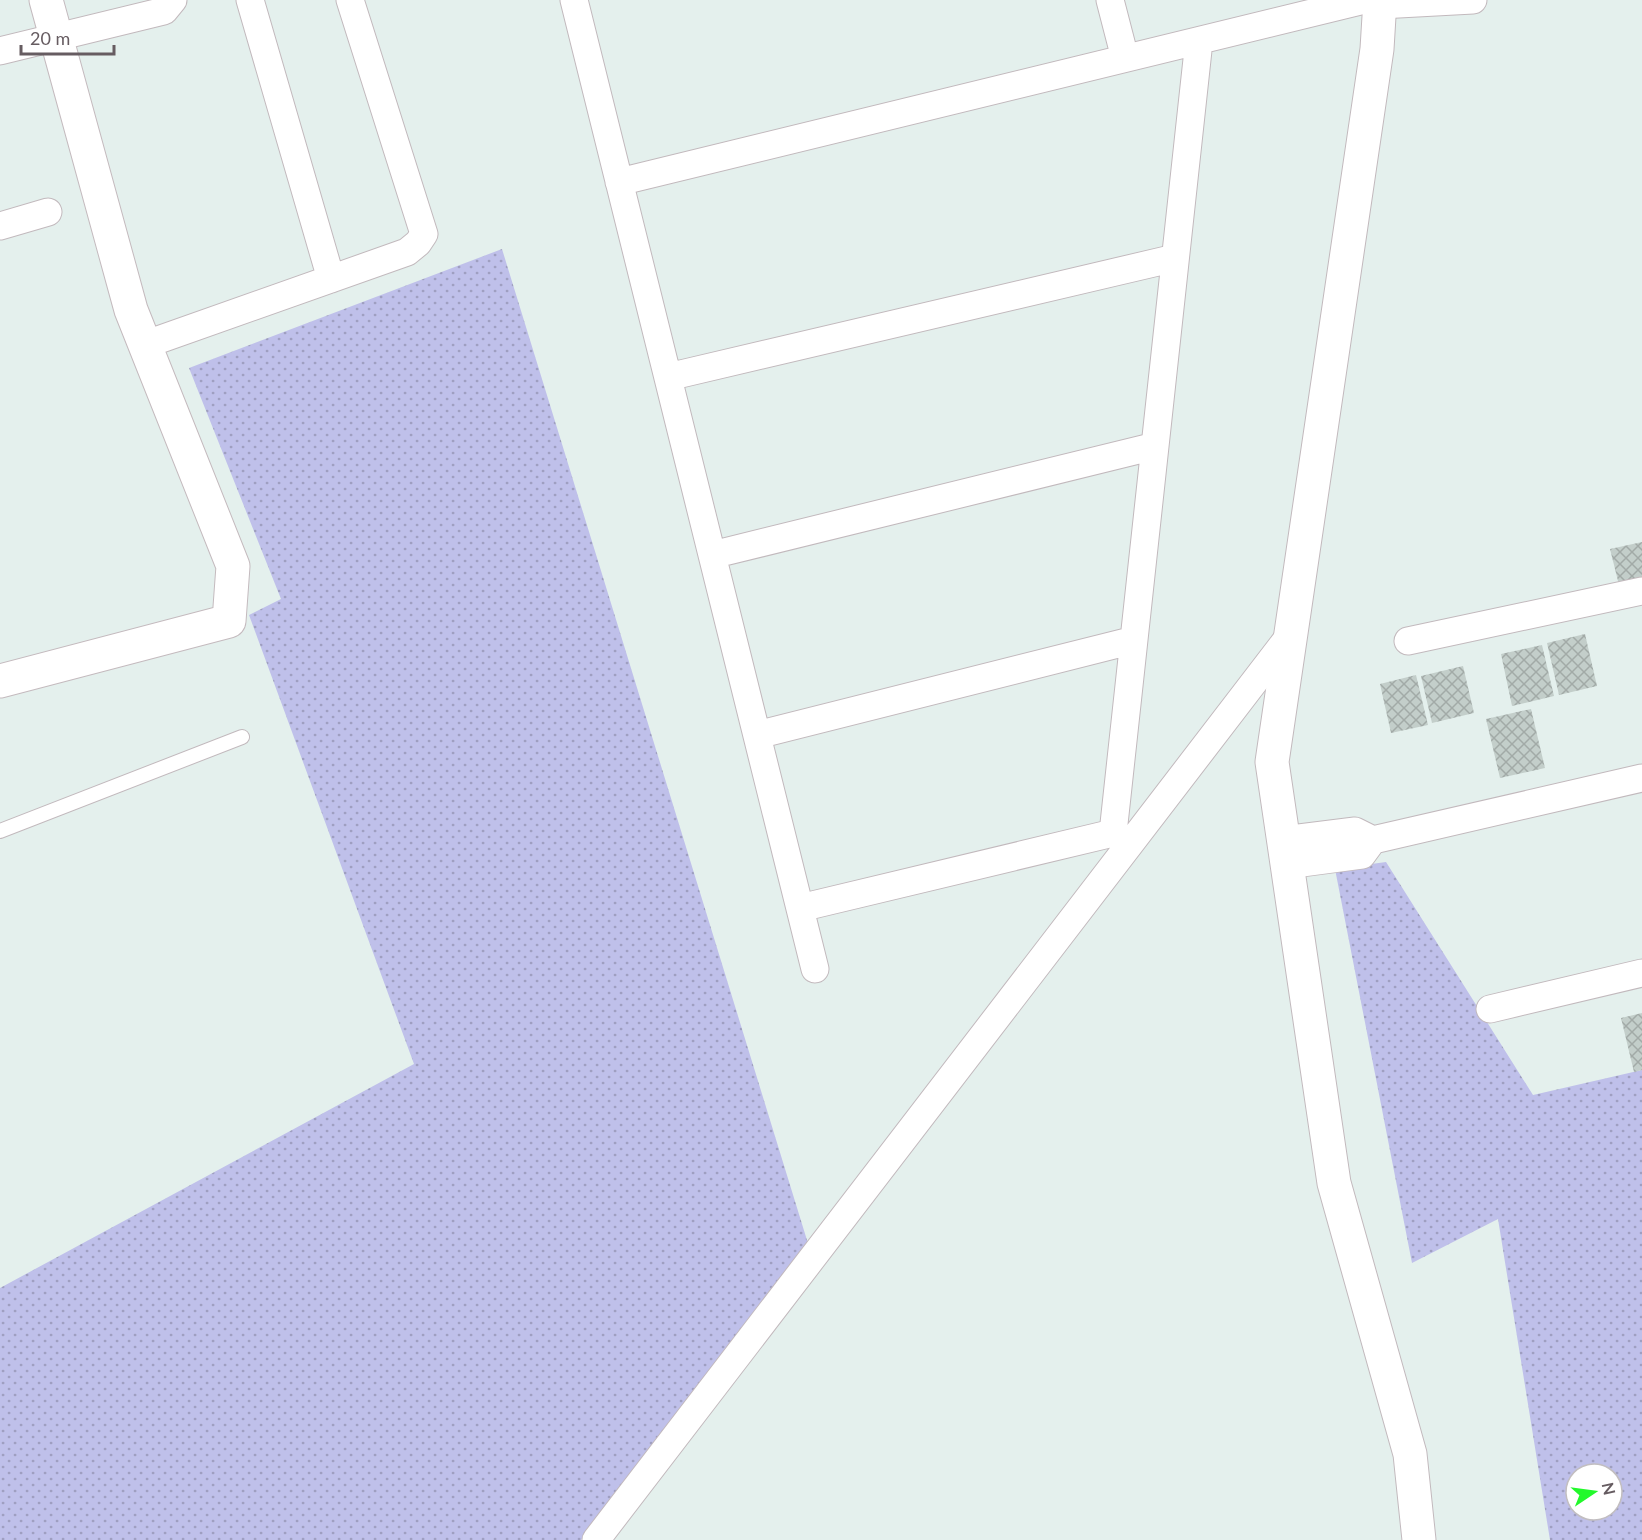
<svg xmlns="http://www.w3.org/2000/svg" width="1642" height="1540" font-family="Lato,sans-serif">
<defs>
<pattern id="grass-dots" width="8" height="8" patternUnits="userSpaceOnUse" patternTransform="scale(1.5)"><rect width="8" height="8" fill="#bfc0ea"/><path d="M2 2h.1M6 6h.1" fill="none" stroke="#9f9fc1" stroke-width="1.8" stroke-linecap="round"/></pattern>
<pattern id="building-cross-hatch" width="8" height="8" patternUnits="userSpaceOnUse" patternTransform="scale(1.5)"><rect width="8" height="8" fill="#c3ceca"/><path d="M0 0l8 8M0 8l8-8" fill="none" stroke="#a2aaa7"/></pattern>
</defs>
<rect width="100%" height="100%" fill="#e4f0ed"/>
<path fill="url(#grass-dots)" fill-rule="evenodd" d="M502 249 810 1250 581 1540H0V1288L414 1064 249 615 281 599 189 368Z
M1386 862 1533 1095 1642 1070V1540H1550L1498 1219 1412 1263 1335 869ZM1576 1474H1612V1510H1576Z"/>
<path fill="url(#building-cross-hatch)" d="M1642 542V584L1620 589 1610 549Z
M1585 634 1597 686 1559 695 1547 643Z
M1542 645 1554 696 1512 706 1501 654Z
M1463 666 1474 713 1432 723 1421 676Z
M1416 675 1428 725 1391 733 1380 684Z
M1531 709 1545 768 1500 778 1486 719Z
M1642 1013V1070L1634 1072 1621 1018Z"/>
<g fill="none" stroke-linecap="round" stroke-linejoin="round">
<defs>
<path id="service" d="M0 831 242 737"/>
<path id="minor" d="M250 0 331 279
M574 0 815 969
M1110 0 1125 58
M1380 5 1473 0
M0 51 164 11 173 0
M619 182 1365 0
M0 226 48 212
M144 345 407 252 418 243 424 234 350 0
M668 377 1175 258
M712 555 1155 446
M1408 641 1642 591
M757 735 1134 640
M1283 840 1355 831 1373 840
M1287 865 1362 855 1373 840 1642 778
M800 908 1113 833 1199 41
M1490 1009 1642 973
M596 1540 1291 634"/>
<path id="tertiary" d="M1380 0 1377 49 1272 762 1334 1183 1410 1454 1419 1540"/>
<path id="secondary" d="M0 681 229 621 233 566 131 310 46 0"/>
</defs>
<use href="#service" stroke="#c2b9bd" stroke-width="16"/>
<use href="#minor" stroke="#c2b9bd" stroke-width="29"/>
<use href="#tertiary" stroke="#c2b9bd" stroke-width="35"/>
<use href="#secondary" stroke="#c4babe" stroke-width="35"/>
<use href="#service" stroke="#fff" stroke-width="14"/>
<use href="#minor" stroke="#fff" stroke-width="27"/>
<use href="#tertiary" stroke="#fff" stroke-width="33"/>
<use href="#secondary" stroke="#fff" stroke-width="33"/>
</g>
<g transform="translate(1594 1492) rotate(77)"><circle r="28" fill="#ffffff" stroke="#c2bec0" stroke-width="1.5"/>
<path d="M0-4.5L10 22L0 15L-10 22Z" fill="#22f92b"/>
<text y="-9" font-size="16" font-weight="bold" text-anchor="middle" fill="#665c61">N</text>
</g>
<path d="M21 45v9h93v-9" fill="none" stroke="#665c61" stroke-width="3"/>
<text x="30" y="45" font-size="18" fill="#665c61" stroke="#ffffff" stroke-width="4.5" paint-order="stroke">20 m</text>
</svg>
